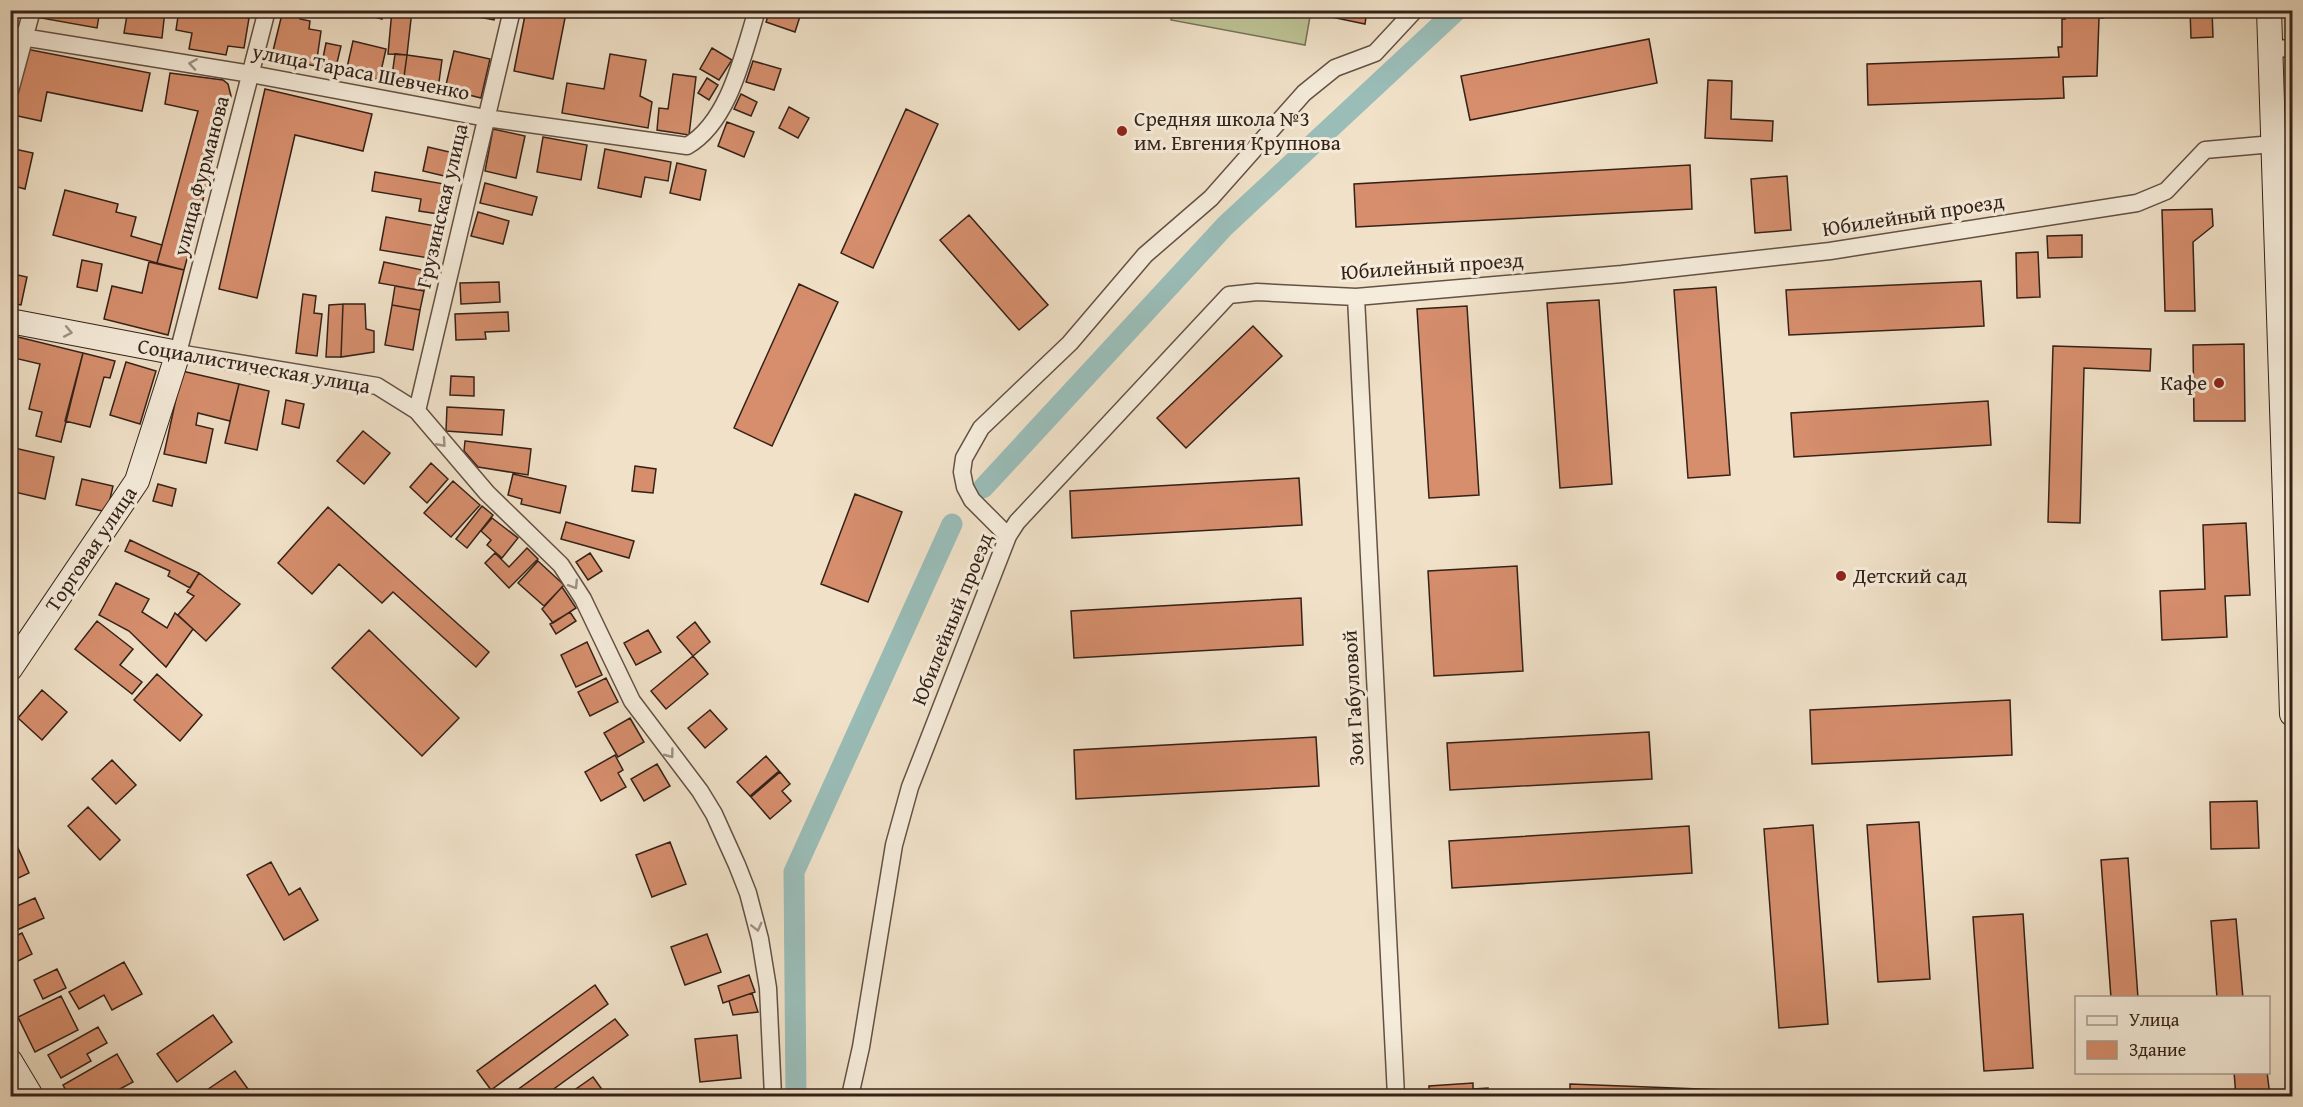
<svg xmlns="http://www.w3.org/2000/svg" width="2303" height="1107" font-family="'Gentium Book Plus',serif">
<rect width="100%" height="100%" fill="#f0e1c8"/>
<filter id="stains"><feTurbulence type="fractalNoise" baseFrequency=".00333" numOctaves="4"/><feColorMatrix values="0 0 0 0 .2 0 0 0 0 .09 0 0 0 0 .02 0 0 0 .5 -.17"/></filter>
<radialGradient id="worn" r=".72"><stop offset=".6" stop-color="#630" stop-opacity="0"/><stop offset="1" stop-color="#630" stop-opacity=".3"/></radialGradient>
<path fill="#bcc294" stroke="#787256" stroke-width="1.5" d="M1173 11V10L1311 11 1305 45 1171 20Z"/>
<g fill="none" stroke-linecap="round" stroke-linejoin="round">
<path stroke="#9abdb8" stroke-width="21" d="M983 488 1225 226 1457 10
M796 1096 794 872 952 524"/>
</g>
<path fill="#d68e6d" stroke="#342118" stroke-width="1.5" d="M42 10H100L97 28 41 18Z
M116 10H165L162 38 124 33 127 15 115 13Z
M179 10H210L249 18 244 48 228 46 226 55 189 49 192 33 176 30Z
M225 10H250L249 18 225 13Z
M283 10H301L300 19 310 21 309 29 321 31 316 66 271 59Z
M349 10H384L382 19Z
M392 10H412L407 55 388 54Z
M462 10H496L494 20 462 14Z
M526 10 565 18 553 79 514 71Z
M770 10H802L795 32 766 22Z
M1332 10H1367L1365 24 1331 17Z
M2065 10H2103V18H2099L2097 76 2063 77 2064 98 1868 105 1867 64 2059 57 2058 47H2062V19H2065Z
M2190 10H2212L2213 37 2191 38Z
M1649 39 1657 83 1470 120 1461 76Z
M353 41 386 49 379 80 346 72Z
M326 43 341 46 335 71 321 68Z
M712 48 732 60 719 80 700 69Z
M26 49 150 73 142 111 47 92 41 121 13 115Z
M454 51 490 59 481 98 445 89Z
M395 54 407 55 403 84 391 83Z
M610 54 646 60 640 96 652 102 648 128 562 113 567 83 604 89Z
M407 55 442 60 438 89 403 84Z
M753 61 781 69 774 90 746 82Z
M170 73 223 80 228 84 231 96 184 270 157 263 198 111 165 104Z
M673 74 696 77 689 135 657 130 659 108 668 109Z
M707 78 718 85 709 100 698 93Z
M1708 80 1732 81 1731 119 1773 121 1772 141 1705 138Z
M265 89 372 114 363 151 295 135 257 298 219 289Z
M741 94 757 102 751 116 734 109Z
M789 107 809 118 798 138 779 128Z
M906 109 938 124 873 268 841 253Z
M727 122 754 132 744 157 718 146Z
M493 129 525 136 516 178 485 171Z
M543 137 587 145 581 180 537 172Z
M428 147 458 154 453 178 423 171Z
M10 148 33 153 25 189 10 185Z
M605 149 671 162 668 181 645 177 641 197 598 188Z
M677 163 706 170 700 200 670 193Z
M1690 165 1692 209 1356 227 1354 184Z
M375 172 450 185 445 215 419 211 421 199 372 191Z
M1787 176 1791 230 1755 233 1751 179Z
M485 183 537 197 532 215 480 203Z
M65 190 118 204 116 212 136 217 131 236 162 245 157 263 53 235Z
M2212 209 2213 226 2193 242 2195 311H2165L2162 210Z
M478 212 509 221 503 244 471 236Z
M969 215 1048 305 1019 330 940 240Z
M386 217 441 227 435 259 380 250Z
M2082 235V257L2048 258 2047 236Z
M2038 252 2040 297 2017 298 2016 253Z
M82 260 102 264 97 291 77 287Z
M149 262 184 270 168 335 104 319 112 286 142 293Z
M384 262 427 271 424 291 379 283Z
M10 263 15 264 13 274 27 277 21 305 10 303Z
M1981 281 1984 326 1789 335 1786 290Z
M499 282 500 302 461 304 460 283Z
M799 284 838 302 772 446 734 428Z
M395 286 424 291 420 310 392 305Z
M1716 287 1730 475 1688 478 1674 290Z
M303 294 316 296 314 313 322 314 317 356 296 353Z
M1599 300 1612 484 1560 488 1547 303Z
M343 304H365L366 329 374 331V352L341 357Z
M343 304 341 357H326L329 305Z
M392 305 420 310 413 350 385 345Z
M1467 306 1479 495 1429 498 1417 309Z
M508 312 509 331 485 332 486 339 456 340 455 314Z
M1253 326 1282 356 1186 448 1157 418Z
M10 335 83 353 61 442 36 436 42 412 29 409 40 364 10 357Z
M2244 344 2245 421H2194L2193 345Z
M2053 346 2151 349 2150 371 2084 368 2080 523 2048 522Z
M83 353 115 361 110 378 104 377 90 427 65 421Z
M126 362 156 371 140 424 110 415Z
M182 371 239 384 230 421 198 413 196 425 213 429 206 463 164 454Z
M451 376 474 377V396L450 395Z
M239 384 269 391 257 450 225 443Z
M286 400 304 404 299 428 282 424Z
M1988 401 1991 445 1794 457 1791 413Z
M447 407 504 410 502 435 446 431Z
M363 431 390 453 364 484 337 461Z
M465 441 531 449 528 475 478 467 464 451Z
M10 447 54 457 45 499 10 491Z
M431 463 448 479 427 503 410 487Z
M635 466 656 469 653 493 632 491Z
M513 474 566 486 560 513 521 504 522 499 508 495Z
M1299 478 1302 525 1072 538 1070 491Z
M82 479 113 486 107 512 76 505Z
M453 481 480 505 451 537 424 513Z
M158 484 176 489 172 506 153 501Z
M855 494 902 512 868 602 821 584Z
M482 506 493 515 467 548 456 539Z
M328 507 489 652 476 667 393 592 382 603 339 564 312 594 278 563Z
M492 518 518 538 502 558 487 545 491 540 481 531Z
M566 522 634 541 629 558 561 539Z
M2246 523 2250 595 2225 596 2227 637 2162 640 2160 591 2205 589 2203 525Z
M130 540 199 573 190 588 168 576 170 571 125 551Z
M527 548 538 559 509 588 485 563 495 553 509 567Z
M590 553 602 571 588 580 576 562Z
M538 561 564 585 544 606 518 583Z
M1517 566 1523 671 1434 676 1428 571Z
M199 573 240 604 206 641 178 615 194 596 187 592Z
M116 583 149 599 142 612 167 628 175 613 193 629 166 667 129 631 99 615Z
M562 587 576 608 553 623 542 609Z
M1301 598 1303 645 1074 658 1071 611Z
M570 612 576 621 556 634 550 624Z
M97 621 133 649 120 665 142 682 132 694 75 649Z
M695 622 710 642 693 656 677 637Z
M369 630 459 718 422 756 332 668Z
M648 630 661 652 636 665 624 643Z
M587 642 602 675 576 687 561 655Z
M693 656 708 674 666 709 651 691Z
M157 674 202 715 180 741 134 700Z
M606 678 618 702 590 716 578 692Z
M42 690 67 712 42 740 18 718Z
M2010 700 2012 755 1812 764 1810 710Z
M710 710 727 729 705 748 688 728Z
M630 718 644 742 618 757 604 733Z
M1649 732 1652 779 1450 790 1447 743Z
M1316 737 1319 786 1076 799 1074 750Z
M615 755 623 770 618 773 626 787 601 801 585 772Z
M766 756 779 771 750 796 737 782Z
M112 760 136 785 116 804 92 779Z
M657 764 670 786 644 801 631 779Z
M780 772 790 784 782 791 791 801 770 819 751 797Z
M2257 801 2259 848 2211 849 2210 802Z
M88 807 120 840 100 860 68 826Z
M1919 822 1930 979 1878 982 1867 825Z
M1813 825 1828 1024 1779 1028 1764 829Z
M1689 826 1692 873 1452 888 1449 841Z
M670 842 686 884 652 897 636 855Z
M18 848 29 873 10 882V852Z
M2128 858 2138 998H2111L2101 860Z
M271 862 289 895 300 888 318 920 284 940 247 875Z
M35 898 44 918 10 933V909Z
M2023 914 2033 1068 1984 1071 1973 917Z
M2236 919 2243 998H2217L2211 921Z
M22 933 32 954 10 965V939Z
M707 934 721 972 685 985 671 947Z
M124 962 142 994 112 1010 104 995 79 1009 69 992Z
M57 969 66 988 43 999 34 980Z
M749 975 755 992 723 1003 718 986Z
M595 985 608 1004 491 1090 477 1071Z
M752 993 758 1012 733 1015 729 1001Z
M61 996 78 1030 35 1052 18 1017Z
M213 1015 232 1042 177 1082 157 1054Z
M615 1019 628 1035 544 1096H509Z
M98 1027 107 1043 87 1054 91 1061 61 1078 48 1055Z
M737 1035 741 1078 700 1082 695 1039Z
M117 1054 133 1082 107 1096H69L63 1085Z
M235 1071 253 1096H198Z
M2234 1072H2267L2270 1096H2236Z
M593 1077 606 1095 566 1096Z
M1473 1083V1089L1488 1088V1096H1429V1086Z
M1570 1084 1726 1090V1096H1570Z
M1782 1095 1835 1096H1782Z"/>
<g fill="none" stroke-linecap="round" stroke-linejoin="round">
<defs>
<path id="street" d="M267 10 178 353 377 386 417 411 487 493 561 565 583 599 632 701 700 791 714 814 737 865 748 893 760 939 768 988 773 1096
M10 35 251 74 486 118 687 146C729 122 743 55 757 10
M2270 49 2292 48
M10 91 32 10
M1356 297 1396 1096
M417 411 512 10
M1008 536 972 500 965 487 962 472 964 458 981 428 1070 343 1145 255 1211 198 1304 93 1335 68 1375 53 1415 10
M850 1096 861 1047 894 845 910 787 1008 536 1017 522 1229 295 1257 292 1356 297 1622 274 1830 251 2137 203 2166 191 2205 150 2273 144"/>
<path id="secondary" d="M2269 10 2292 714
M10 321 178 353 137 481 10 669
M10 1061 31 1096"/>
</defs>
<use href="#street" stroke="#635144" stroke-width="19"/>
<use href="#secondary" stroke="#342118" stroke-width="26"/>
<use href="#street" stroke="#f5ecdb" stroke-width="16"/>
<use href="#secondary" stroke="#f5ecdb" stroke-width="24"/>
</g>
<defs><path id="oneway-chevron" d="M-2-3.5L2.5 0L-2 3.5" fill="none" stroke-width="1.6" stroke-linecap="round" stroke-linejoin="round" transform="scale(1.5)"/></defs>
<g stroke="#9e9183">
<use href="#oneway-chevron" transform="translate(193 64) rotate(-171)"/>
<use href="#oneway-chevron" transform="translate(68 332) rotate(11)"/>
<use href="#oneway-chevron" transform="translate(442 443) rotate(48)"/>
<use href="#oneway-chevron" transform="translate(574 585) rotate(58)"/>
<use href="#oneway-chevron" transform="translate(670 754) rotate(53)"/>
<use href="#oneway-chevron" transform="translate(757 927) rotate(76)"/>
</g>
<g fill="#8f2418" stroke="#f5ecdb" stroke-width="2">
<circle cx="1122" cy="131" r="6"/>
<circle cx="2219" cy="383" r="6"/>
<circle cx="1841" cy="576" r="6"/>
</g>
<g text-anchor="middle" stroke-width="6" stroke-linejoin="round" paint-order="stroke">
<g font-size="21" fill="#342118" stroke="#f5ecdb">
<text transform="translate(361 72) rotate(11)" y="7">улица Тараса Шевченко</text>
<text transform="translate(201 176) rotate(-75)" y="7">улица Фурманова</text>
<text transform="translate(442 206) rotate(-77)" y="7">Грузинская улица</text>
<text transform="translate(1913 215) rotate(-9)" y="7">Юбилейный проезд</text>
<text transform="translate(1432 266) rotate(-4)" y="7">Юбилейный проезд</text>
<text transform="translate(254 366) rotate(10)" y="7">Социалистическая улица</text>
<text transform="translate(91 549) rotate(-56)" y="7">Торговая улица</text>
<text transform="translate(952 619) rotate(-68)" y="7">Юбилейный проезд</text>
<text transform="translate(1353 698) rotate(-93)" y="7">Зои Габуловой</text>
</g>
<g font-size="21" fill="#342118" stroke="#f5ecdb" text-anchor="start">
<text x="1134" y="126">Средняя школа №3<tspan x="1134" dy="24">им. Евгения Крупнова</tspan></text>
<text x="2207" y="390" text-anchor="end">Кафе</text>
<text x="1853" y="583">Детский сад</text>
</g>
</g>
<rect width="2303" height="1107" fill="none" stroke="#f0e1c8" stroke-width="36"/>
<rect x="12" y="12" width="2279" height="1083" fill="none" stroke="#342118" stroke-width="3"/>
<rect x="18" y="18" width="2267" height="1071" fill="none" stroke="#342118" stroke-width="1.5"/>
<rect x="2075" y="996" width="195" height="78" fill="#f5ecdb" stroke="#a89b8d" stroke-width="1.5"/>
<rect x="2087" y="1016" width="30" height="9" fill="#f5ecdb" stroke="#a89b8d" stroke-width="1.5"/>
<text x="2129" y="1026" font-size="18" fill="#342118">Улица</text>
<rect x="2087" y="1041" width="30" height="18" fill="#d68e6d" stroke="#a89b8d" stroke-width="1.5"/>
<text x="2129" y="1056" font-size="18" fill="#342118">Здание</text>
<rect width="100%" height="100%" filter="url(#stains)"/>
<rect width="100%" height="100%" fill="url(#worn)"/>
</svg>
